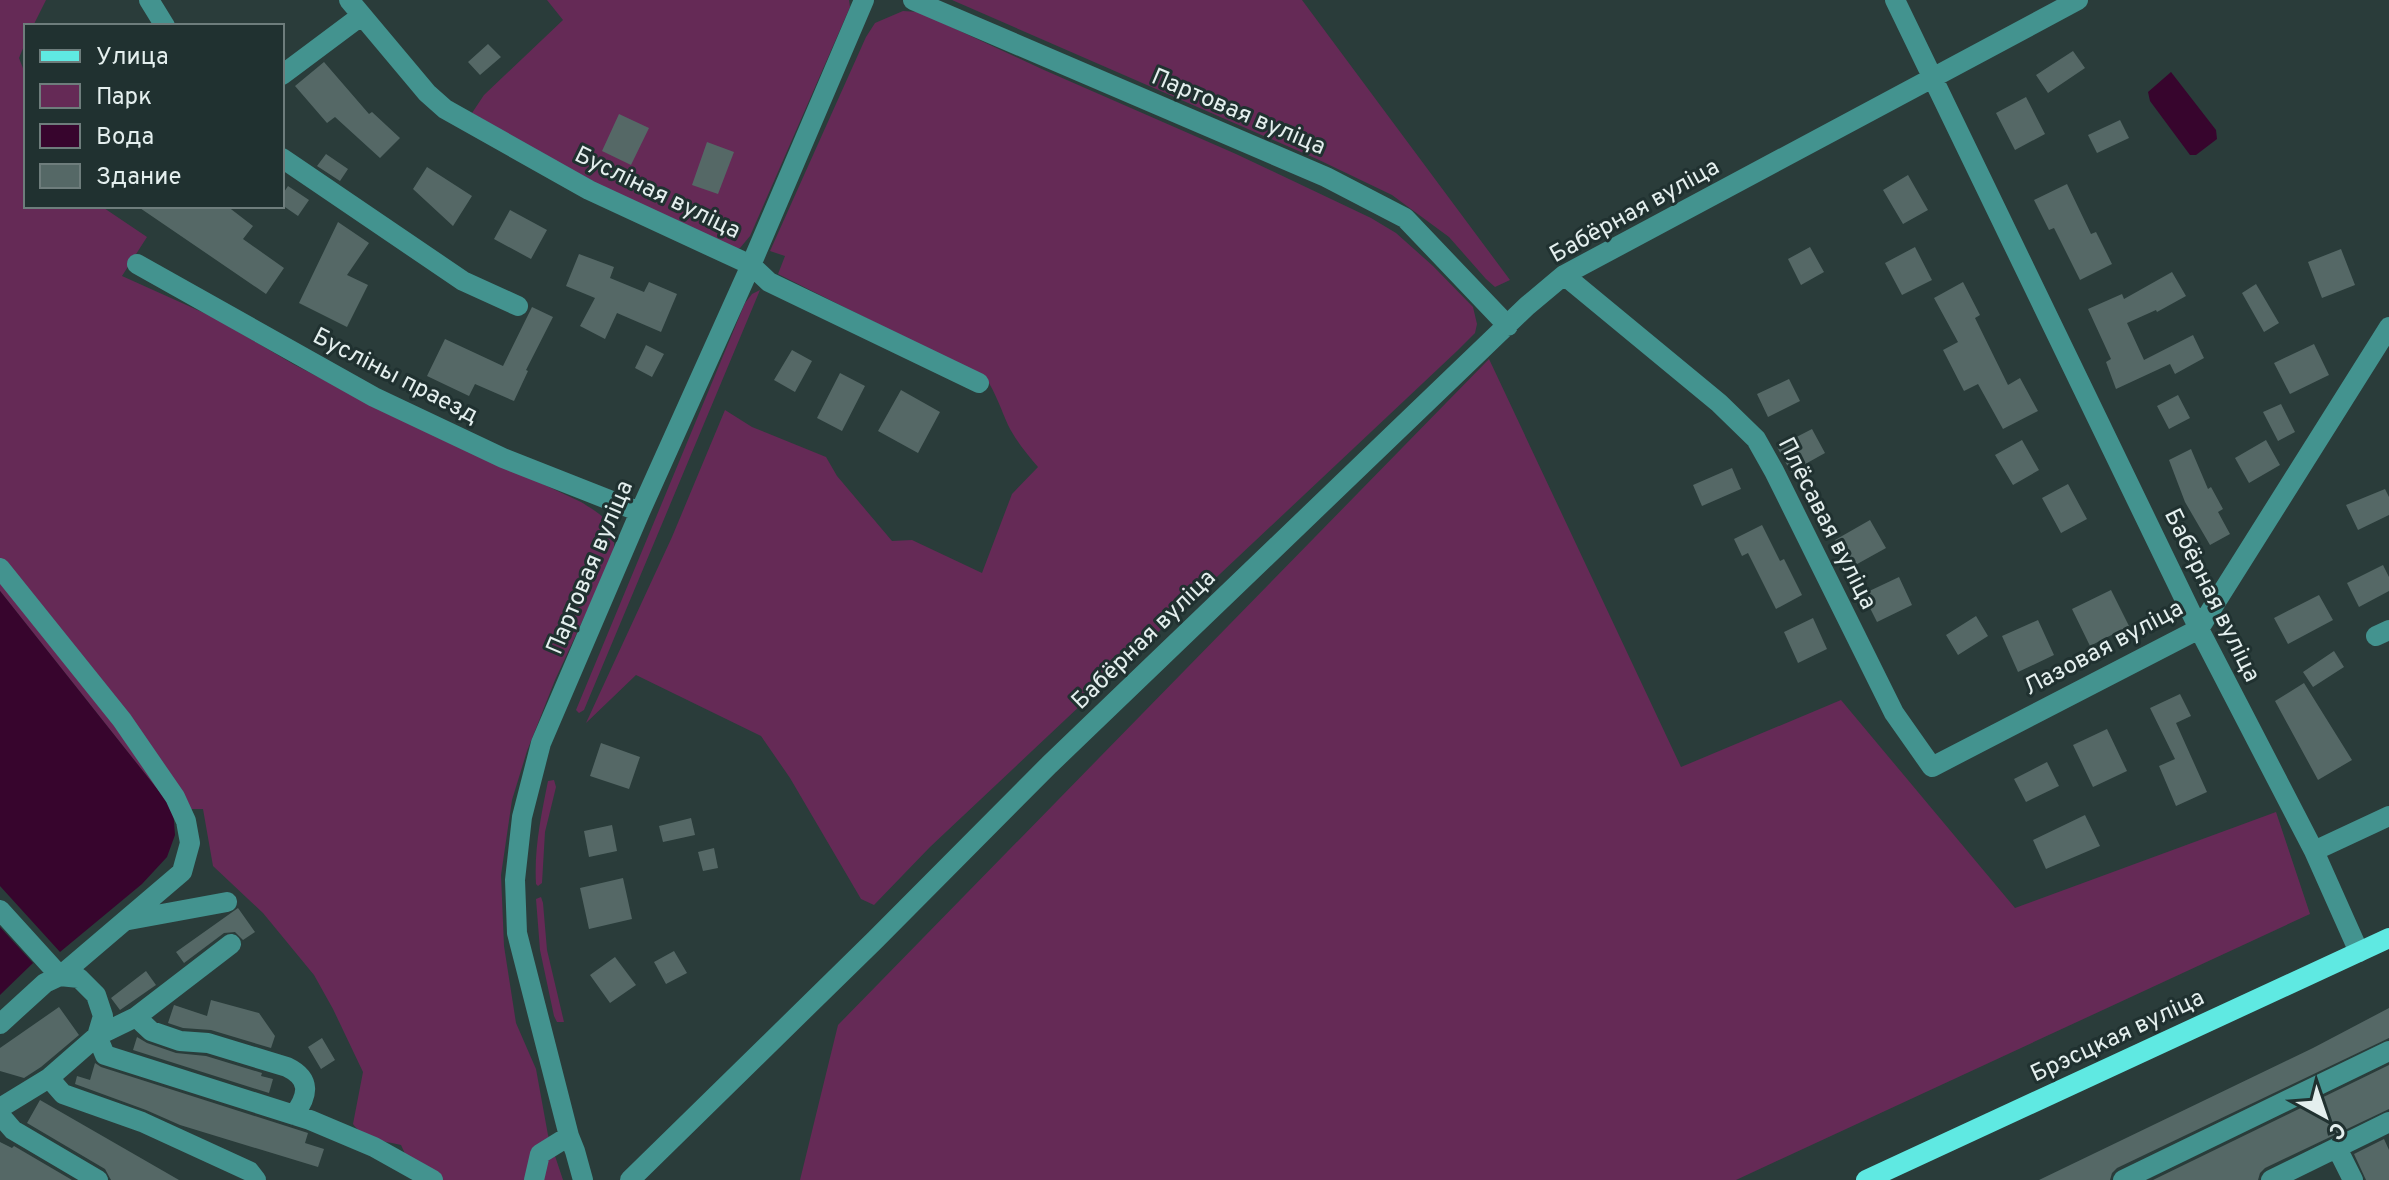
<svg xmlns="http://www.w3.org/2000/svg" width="2389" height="1180" font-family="Overpass,sans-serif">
<rect width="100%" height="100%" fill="#2a3c3a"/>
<path fill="#652a56" d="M0 0H46L33 26H26V41L19 58 26 76V206H101L147 237 122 276 213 317 293 364 365 401 581 502C605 517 618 524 613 555L555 680 527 751 512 800 501 875 504 946 516 1023 536 1069 548 1135 563 1180H417L401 1145C383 1141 364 1139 353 1124L363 1072 333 1009 314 975 263 913 213 866 203 809H173L0 591Z
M547 0H849L850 7 750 236 740 248 733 249 583 179 472 113 484 95 563 20Z
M952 0H1302L1510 280 1495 287 1486 279 1449 237 1392 195 1317 159Z
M903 11 919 12 1044 70 1236 154 1371 218 1396 233 1433 266 1473 307 1477 324 1475 333 1457 351 930 847 874 905 861 899 790 778 761 736 636 675 586 723 672 537 725 410 752 427 826 457 837 476 892 541 912 540 982 573 1012 494 1038 467C1027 454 1016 441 1008 425 1001 409 996 394 986 378L778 274 785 256 770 251 866 37 875 23Z
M760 290 584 710 579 713 576 710 745 303 752 294Z
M1489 359 1681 767 1841 700 2015 908 2276 812 2310 914 1736 1180H800L838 1025Z
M554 780 556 787 545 832 542 883 538 886 536 884C534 849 541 816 548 781Z
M541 897 543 903 547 950 564 1022H557L554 1016 540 950 536 899Z"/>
<path fill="#37052d" d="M2171 72 2216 130 2217 139 2196 155H2190L2150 101 2148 92Z
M0 591 173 809 175 835 167 857 142 884 60 952 0 886Z
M0 927 33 963 0 995Z"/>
<path fill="#556866" d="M488 44 501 57 480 75 468 62Z
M2073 51 2085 68 2048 93 2036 75Z
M324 62 369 114 372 112 400 138 380 158 335 117 327 123 295 86Z
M2026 97 2045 134 2015 150 1996 113Z
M619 114 649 128 631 165 602 151Z
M2120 120 2129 138 2097 153 2088 135Z
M707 142 734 152 718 194 692 185Z
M326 154 348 169 340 181 317 166Z
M427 167 472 196 453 226 413 189Z
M1908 175 1928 210 1903 224 1883 190Z
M2067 184 2091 234 2096 232 2112 264 2080 280 2054 228 2049 230 2034 200Z
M288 186 309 200 298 216 282 205V195Z
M137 206H227L253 226 243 239 284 268 266 294Z
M510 210 547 230 531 259 494 239Z
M338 222 369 243 347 275 368 285 347 327 299 303Z
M1810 247 1824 272 1801 285 1788 259Z
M1915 247 1932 280 1902 295 1885 263Z
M2341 249 2355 285 2322 298 2308 262Z
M579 254 614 267 610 278 644 292 649 282 677 294 661 332 617 313 605 339 580 326 595 298 566 286Z
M2172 272 2186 296 2157 312 2156 310 2127 323 2144 360 2193 335 2204 358 2175 374 2170 364 2116 389 2106 362 2111 359 2088 309 2122 294 2124 299Z
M1963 282 1980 315 1975 318 2008 385 2020 378 2038 411 2003 429 1978 384 1964 391 1943 350 1958 342 1934 298Z
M2256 284 2279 323 2264 332 2242 293Z
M532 307 553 317 526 370 528 371 514 401 475 384 469 396 427 376 445 339 503 366Z
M2314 344 2329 375 2290 394 2274 363Z
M646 345 664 354 652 377 635 368Z
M792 350 812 361 795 392 774 380Z
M840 373 865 386 842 431 817 418Z
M1789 379 1800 401 1768 417 1757 394Z
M901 390 940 412 918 453 878 431Z
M2178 395 2190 418 2169 429 2157 406Z
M2281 404 2295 432 2278 441 2263 412Z
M1812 429 1825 453 1791 472 1777 447Z
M2022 440 2039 470 2013 485 1995 455Z
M2266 440 2280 465 2249 483 2235 458Z
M2191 449 2208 489 2211 487 2223 509 2218 512 2230 534 2210 545 2185 502 2169 460Z
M1732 468 1741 489 1702 506 1693 485Z
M2068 484 2087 519 2061 533 2042 498Z
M2385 489 2389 497V515L2358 530 2346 505Z
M1870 520 1886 548 1850 568 1835 540Z
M1762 525 1780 561 1784 559 1802 595 1776 609 1748 553 1742 556 1734 539Z
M2383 565 2389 577V591L2359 607 2347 583Z
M1899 577 1912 605 1877 622 1863 594Z
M2111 590 2129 626 2090 646 2072 609Z
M2319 595 2333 620 2288 644 2274 618Z
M1976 616 1988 636 1958 655 1946 635Z
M1813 618 1827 649 1798 663 1784 632Z
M2038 620 2054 655 2018 672 2002 636Z
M2334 651 2344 667 2313 687 2303 672Z
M2304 683 2352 760 2318 780 2275 701Z
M2180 694 2191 716 2176 723 2207 792 2176 806 2159 766 2175 759 2150 708Z
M2107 729 2127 771 2093 787 2073 745Z
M601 743 640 757 629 789 590 776Z
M2047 762 2059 786 2026 802 2014 779Z
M2085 815 2100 846 2046 869 2033 840Z
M691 818 695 835 663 842 659 826Z
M612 825 617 851 589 857 584 831Z
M714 848 718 868 703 871 698 852Z
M623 878 632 919 589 929 580 888Z
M238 908 255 932 243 940 235 932 224 933 184 963 176 952Z
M674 951 687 973 666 984 654 962Z
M615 957 636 985 610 1003 590 975Z
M146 971 156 985 120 1010 111 998Z
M211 1000 259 1013 275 1036 271 1048 211 1030 183 1028 168 1023 174 1005 207 1016Z
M59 1007 79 1035 41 1067 24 1078 0 1071V1048Z
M2389 1008V1038L2117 1168 2112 1173 2110 1180H2039L2313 1048Z
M137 1037 147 1043 176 1053 206 1056 262 1073 261 1076 273 1079 269 1093 133 1050Z
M322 1038 335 1060 321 1069 308 1047Z
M95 1063 101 1067 308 1133 305 1143 324 1149 318 1167 180 1125 146 1110 75 1084 77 1076 90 1080Z
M2389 1065V1109L2265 1168 2260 1173 2258 1180H2153Z
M40 1100 73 1119 179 1180H111L105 1169 27 1123Z
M2384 1139 2389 1150V1180H2366L2354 1154Z
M0 1142 12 1148 14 1146 72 1180H0Z"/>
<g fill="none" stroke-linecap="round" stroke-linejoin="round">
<path stroke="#43938f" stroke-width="20" d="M149 0 165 26
M349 0 427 93 445 109 589 190 751 265 769 282 979 383
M913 0 1326 177 1405 218 1508 326
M1895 0 2199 629 2314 851 2359 952
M282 75 361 16
M282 158 463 281 518 306
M137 264 374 397 503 458 640 512
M1564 275 1719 403 1756 439 1774 471 1894 713 1932 767 2199 629 2389 327
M0 568 122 720 175 797 186 821 190 843 182 872 60 976 0 910
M2376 636 2389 630
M2314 851 2389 816
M129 920 227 902
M231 944 136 1017 97 1036 105 1055 310 1120 374 1147 433 1180
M136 1017 151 1031 180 1041 208 1043 287 1067C312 1079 308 1096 294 1115
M0 1024 45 983 60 976 79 978 96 995 103 1016 97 1036 49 1078 0 1108
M49 1078 63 1094 142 1122 249 1171 256 1180
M0 1115 13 1130 98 1180
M2337 1148 2353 1180
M534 1180 540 1154 569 1136
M583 1180 575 1151 569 1136 517 933 515 880 522 817 541 743 640 512 751 265 864 0
M630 1180 875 940 1049 765 1527 306 1564 275 2078 0
M2123 1180 2389 1051
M2271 1180 2389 1122"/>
<path stroke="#5fe9e2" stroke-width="20" d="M1866 1180 2389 938"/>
</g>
<g text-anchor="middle" stroke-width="6" stroke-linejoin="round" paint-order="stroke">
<g font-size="24" fill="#e4efee" stroke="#203130">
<text transform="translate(1239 111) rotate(23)" y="8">Партовая вуліца</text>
<text transform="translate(658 192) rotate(26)" y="8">Бусліная вуліца</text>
<text transform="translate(1634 210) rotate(-29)" y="8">Бабёрная вуліца</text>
<text transform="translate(396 375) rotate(27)" y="8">Бусліны праезд</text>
<text transform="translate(1828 523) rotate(63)" y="8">Плёсавая вуліца</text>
<text transform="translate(589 567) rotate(-67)" y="8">Партовая вуліца</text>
<text transform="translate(2213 595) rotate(64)" y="8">Бабёрная вуліца</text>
<text transform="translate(1143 639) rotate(-44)" y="8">Бабёрная вуліца</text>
<text transform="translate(2103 647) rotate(-28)" y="8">Лазовая вуліца</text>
<text transform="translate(2117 1035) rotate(-25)" y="8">Брэсцкая вуліца</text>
</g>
</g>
<rect x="24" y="24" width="260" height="184" fill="#203130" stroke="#6e7d7c" stroke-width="2"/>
<rect x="40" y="50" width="40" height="12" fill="#5fe9e2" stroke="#6e7d7c" stroke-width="2"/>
<text x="96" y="64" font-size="24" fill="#e4efee">Улица</text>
<rect x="40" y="84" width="40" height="24" fill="#652a56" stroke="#6e7d7c" stroke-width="2"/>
<text x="96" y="104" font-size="24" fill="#e4efee">Парк</text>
<rect x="40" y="124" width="40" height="24" fill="#37052d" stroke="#6e7d7c" stroke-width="2"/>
<text x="96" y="144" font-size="24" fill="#e4efee">Вода</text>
<rect x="40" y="164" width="40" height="24" fill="#556866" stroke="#6e7d7c" stroke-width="2"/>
<text x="96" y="184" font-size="24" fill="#e4efee">Здание</text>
<g transform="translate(2325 1116) rotate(140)" stroke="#203130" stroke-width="6" paint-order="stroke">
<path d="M0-6L14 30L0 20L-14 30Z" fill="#e4efee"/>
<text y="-12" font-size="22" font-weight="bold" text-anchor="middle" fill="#e4efee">С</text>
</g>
</svg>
